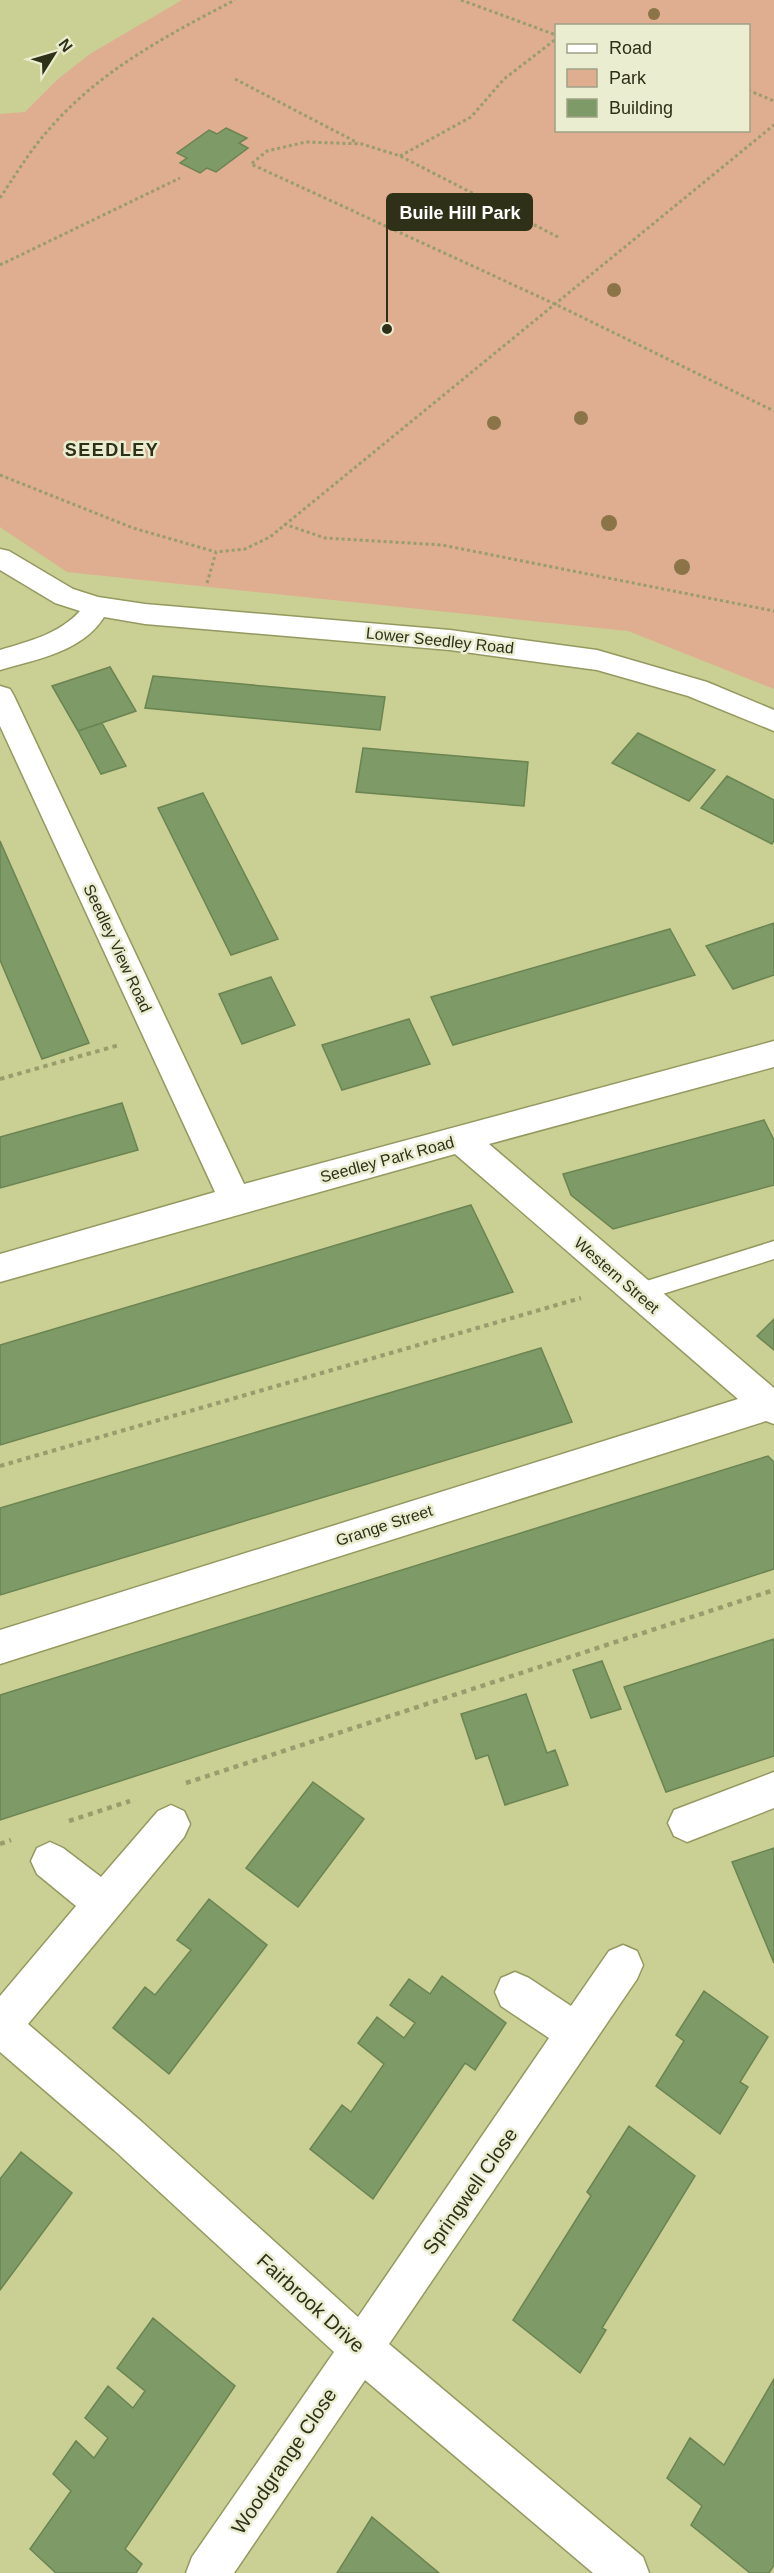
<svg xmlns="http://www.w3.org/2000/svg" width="774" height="2573" font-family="Arial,sans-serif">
<rect width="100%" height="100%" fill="#cacf93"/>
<path fill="#dfad90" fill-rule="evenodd" d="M182 0H774V689L628 631 67 572 0 527V114L25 112 58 79 90 54ZM556 26H748V130H556Z"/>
<path fill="#7e9a67" stroke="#6a8452" stroke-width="1.5" d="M226 128 247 138 239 143 248 148 216 172 207 168 200 173 180 163 187 158 177 153 209 130 217 134Z
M110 667 136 711 78 731 52 686Z
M153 676 385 697 380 730 145 708Z
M102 723 126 766 101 774 78 731Z
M638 733 715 770 689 801 612 763Z
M363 748 528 762 524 806 356 792Z
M727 776 774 800V841L772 844 701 808Z
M203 793 278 939 231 955 158 808Z
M0 841 89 1043 42 1059 0 960Z
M774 923V975L733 989 706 946Z
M670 929 695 975 453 1045 431 997Z
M271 977 295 1025 242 1044 219 994Z
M409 1019 430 1064 342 1090 322 1045Z
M122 1103 138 1150 0 1188V1137Z
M764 1120 774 1140V1185L613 1229 571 1195 563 1174Z
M471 1205 513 1292 0 1445V1345Z
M774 1319V1350L757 1336Z
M541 1348 572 1422 0 1595V1508Z
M768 1456 774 1462V1569L0 1820V1695Z
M774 1639V1756L666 1792 624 1687Z
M602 1661 621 1709 591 1718 573 1670Z
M526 1694 547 1753 555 1750 568 1785 505 1805 488 1755 476 1759 461 1714Z
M313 1782 364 1819 298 1907 246 1868Z
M774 1848V1963L732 1862Z
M209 1899 267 1945 169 2074 113 2028 145 1987 155 1995 191 1950 177 1940Z
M442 1976 506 2023 475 2070 465 2063 373 2199 310 2149 342 2105 351 2112 384 2064 358 2043 377 2017 404 2038 415 2023 390 2005 409 1979 430 1994Z
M704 1991 768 2037 740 2082 748 2087 720 2134 656 2086 684 2041 676 2035Z
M629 2126 695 2176 602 2328 606 2330 580 2373 513 2320 591 2196 587 2192Z
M21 2152 72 2193 0 2290V2179Z
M153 2318 235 2386 125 2549 142 2564 136 2573H56L30 2549 71 2491 53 2474 76 2441 94 2458 108 2438 85 2418 108 2386 133 2408 145 2391 117 2368Z
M774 2379V2565L769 2573H750L691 2525 702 2506 667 2478 690 2438 724 2465Z
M372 2517 439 2573H337Z"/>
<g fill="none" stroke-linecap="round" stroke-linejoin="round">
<defs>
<path id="service" d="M774 1241V1259L637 1302 630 1299 626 1293 630 1287 637 1284Z"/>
<path id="minor" d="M0 549 9 551 73 589 98 597 145 604 450 630 597 650 707 682 774 710V731L688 696 597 670 450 650 145 624 104 617C82 652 37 659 0 670V650C30 641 59 634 80 611L55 603 0 570Z
M0 686 10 689 14 696 244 1184 774 1041V1067L489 1144 774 1388V1424L766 1421 0 1664V1630L738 1399 455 1154 0 1282V1254L215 1192 0 726Z
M774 1772V1808L687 1842 674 1836 668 1823 674 1810Z
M171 1805 184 1811 190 1824 184 1837 28 2024 142 2122 358 2317 549 2038 501 2006 495 1992 501 1978 515 1972 529 1978 571 2006 609 1951 623 1945 637 1951 643 1965 637 1979 389 2344 643 2557 649 2573H593L365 2380 234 2573H186L192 2557 334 2352 114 2150 0 2052V1996L76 1906 37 1874 31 1861 37 1848 50 1842 63 1848 101 1877 158 1811Z"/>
</defs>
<use href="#service" stroke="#95995f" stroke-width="3"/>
<use href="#minor" stroke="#95995f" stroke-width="3"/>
<path stroke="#999d6d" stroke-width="3" stroke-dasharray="3 3" stroke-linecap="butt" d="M461 0 556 35
M235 79 358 143
M748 90 774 101
M400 156 471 117 504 79 556 39
M0 198C16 174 31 149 51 127 101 70 169 34 235 0
M558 237 400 156 362 144 306 142 267 151 251 164 555 304 774 411
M0 265 180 178
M0 475 133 528 216 552
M284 524 325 538 442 545 774 611
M207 583 216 552 245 549 270 537 774 125"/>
<path stroke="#999d6d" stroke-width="4" stroke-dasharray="4.5 4.5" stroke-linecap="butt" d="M0 1079 119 1045
M0 1466 581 1298"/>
<path stroke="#999d6d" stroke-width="4.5" stroke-dasharray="5 5" stroke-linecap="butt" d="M186 1783 774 1590
M69 1821 130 1801
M0 1844 11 1840"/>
<use href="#service" fill="#fff" fill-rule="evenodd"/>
<use href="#minor" fill="#fff" fill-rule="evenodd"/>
</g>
<g fill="#8a7448">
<circle cx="654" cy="14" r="6"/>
<circle cx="614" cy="290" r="7"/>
<circle cx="581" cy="418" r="7"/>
<circle cx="494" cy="423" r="7"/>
<circle cx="609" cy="523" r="8"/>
<circle cx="682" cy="567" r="8"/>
</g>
<g text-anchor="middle" stroke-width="5" stroke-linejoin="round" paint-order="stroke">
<g font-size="16" fill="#2e3018" stroke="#eaedcf">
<text transform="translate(440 640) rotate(6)" y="6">Lower Seedley Road</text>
<text transform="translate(118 948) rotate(65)" y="6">Seedley View Road</text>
<text transform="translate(387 1159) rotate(-15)" y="6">Seedley Park Road</text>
<text transform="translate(617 1275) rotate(41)" y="6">Western Street</text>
<text transform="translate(384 1525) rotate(-18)" y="6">Grange Street</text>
</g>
<g font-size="18" font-weight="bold" letter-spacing="1.5" fill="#2e3018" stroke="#eaedcf">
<text x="112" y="456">SEEDLEY</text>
</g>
<g font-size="20" fill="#2e3018" stroke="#eaedcf">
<text transform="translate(470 2191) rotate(-55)" y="7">Springwell Close</text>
<text transform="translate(311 2303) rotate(42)" y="7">Fairbrook Drive</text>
<text transform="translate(284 2461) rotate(-56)" y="7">Woodgrange Close</text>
</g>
</g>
<path fill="none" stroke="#2e3018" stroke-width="2" d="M387 329L387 212"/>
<circle fill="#2e3018" stroke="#eaedcf" stroke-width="2" cx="387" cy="329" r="6"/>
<rect fill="#2e3018" stroke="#2e3018" stroke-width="2" x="387" y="194" width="145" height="36" rx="6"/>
<g font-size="18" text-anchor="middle" font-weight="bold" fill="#fff">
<text x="460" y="219">Buile Hill Park</text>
</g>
<rect x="555" y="24" width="195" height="108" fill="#eaedcf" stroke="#9fa186" stroke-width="1.5"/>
<rect x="567" y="44" width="30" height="9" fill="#ffffff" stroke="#9fa186" stroke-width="1.5"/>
<text x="609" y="54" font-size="18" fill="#2e3018">Road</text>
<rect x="567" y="69" width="30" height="18" fill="#dfad90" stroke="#9fa186" stroke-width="1.5"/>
<text x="609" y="84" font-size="18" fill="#2e3018">Park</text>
<rect x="567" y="99" width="30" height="18" fill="#7e9a67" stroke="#9fa186" stroke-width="1.5"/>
<text x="609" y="114" font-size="18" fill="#2e3018">Building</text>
<g transform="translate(54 54) rotate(53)" stroke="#eaedcf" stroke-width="4.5" paint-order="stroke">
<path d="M0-4.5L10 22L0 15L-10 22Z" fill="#2e3018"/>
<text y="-9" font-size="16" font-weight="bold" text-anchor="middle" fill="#2e3018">N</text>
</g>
</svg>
